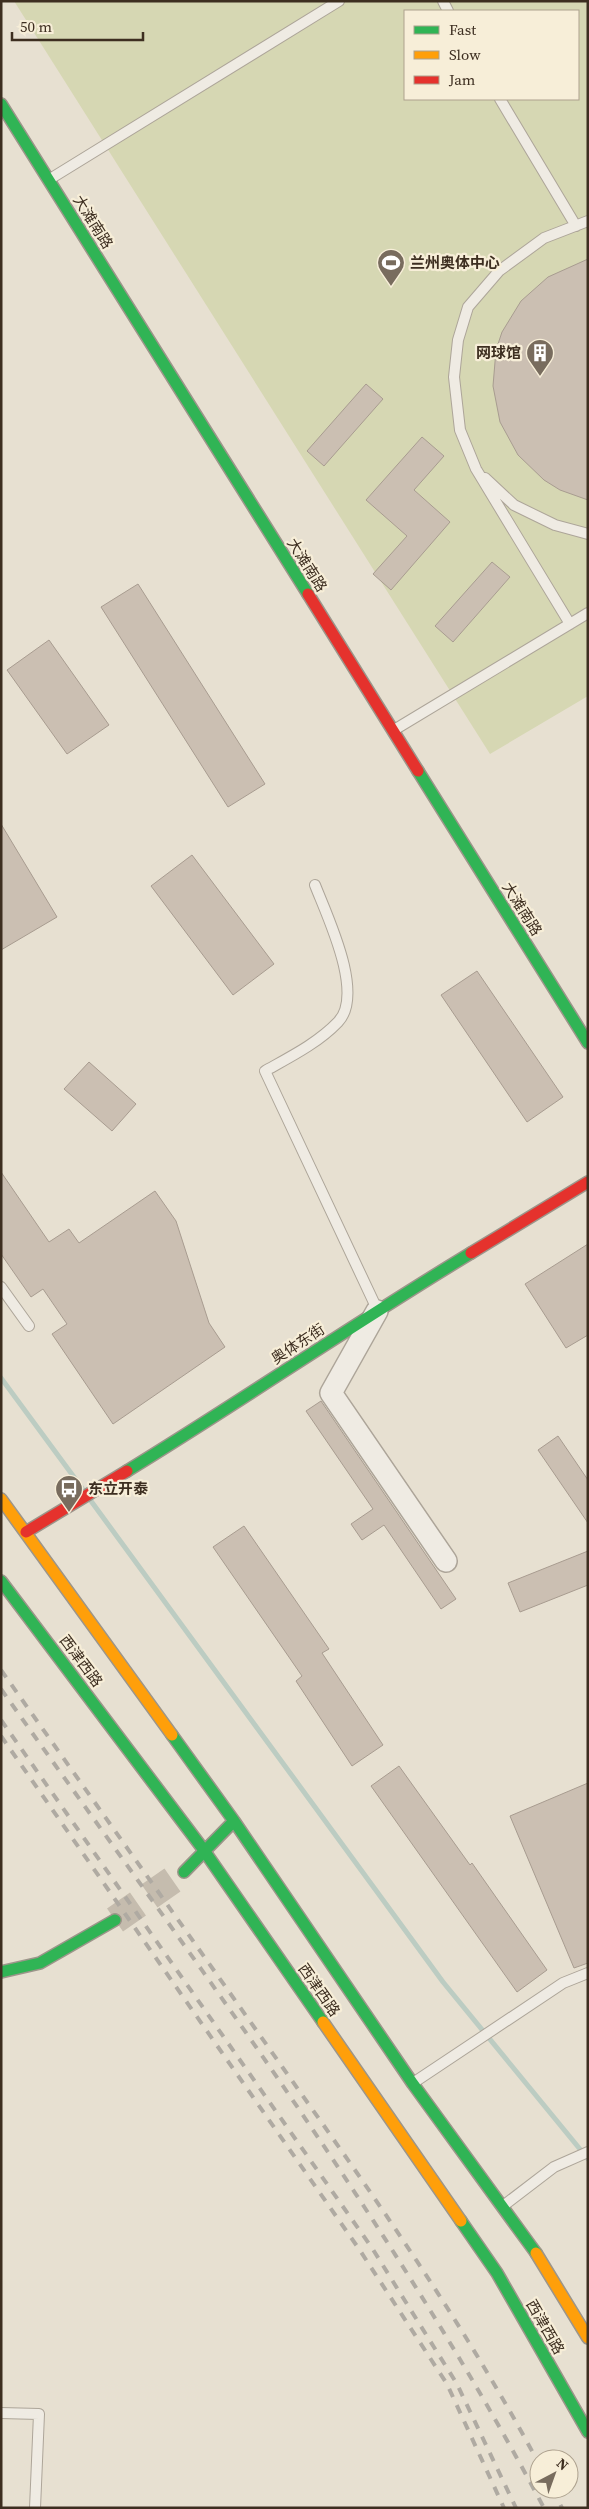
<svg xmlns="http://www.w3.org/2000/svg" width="589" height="2509" font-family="'Source Serif 4','Noto Sans SC',serif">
<rect width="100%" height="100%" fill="#e7e0d1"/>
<path fill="#d6d7b3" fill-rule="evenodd" d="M14 1H588V696L490 754ZM405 11H578V99H405Z"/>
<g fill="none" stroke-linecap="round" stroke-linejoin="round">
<path stroke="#bcccc2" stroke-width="5" d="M1 1378 82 1488
M91 1501 443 1982 588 2159"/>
</g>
<path fill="#cbbfb2" stroke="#a89c90" d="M588 259V500L560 490 544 480 518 455 500 422 493 386 496 350 502 332 521 301 548 277Z
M366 384 383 399 324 466 307 451Z
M422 437 444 456 414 490 450 522 391 590 373 574 407 536 366 500Z
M492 562 510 577 453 642 435 626Z
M138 584 265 784 228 807 101 607Z
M49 640 109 725 67 754 7 670Z
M1 824 57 917 1 950Z
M192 855 274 964 233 995 151 886Z
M477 971 563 1097 527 1122 441 995Z
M89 1062 136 1104 112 1131 64 1089Z
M1 1172 49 1242 69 1229 79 1243 155 1191 176 1221 209 1323 225 1347 113 1424 52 1334 67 1324 43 1289 31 1297 1 1254Z
M588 1244V1335L566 1348 525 1284Z
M321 1401 456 1599 441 1609 384 1525 362 1540 351 1524 373 1509 306 1411Z
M558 1436 588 1480V1523L538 1450Z
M244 1526 329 1649 322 1653 383 1745 352 1766 296 1681 302 1676 213 1547Z
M588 1551V1585L520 1612 508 1583Z
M399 1766 470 1865 472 1863 547 1970 517 1992 371 1786Z
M588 1783V1963L574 1968 510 1816Z"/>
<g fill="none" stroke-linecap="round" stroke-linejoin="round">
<path stroke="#c5bcae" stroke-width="28" stroke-dasharray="28 14" stroke-linecap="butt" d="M115 1920 184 1872"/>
<defs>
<path id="lane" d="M443 1 448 11
M500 99 576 226
M50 179 339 1
M485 478 514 505 555 525 588 534
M570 624 476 469 460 430 454 377 458 340 468 307 499 271 544 238 588 221
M394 730 588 613
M315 885C327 916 365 994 338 1022 318 1043 290 1057 265 1071L377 1309
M1 1287 29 1326
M413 2083 563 1983 588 1973
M503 2206 554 2167 588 2152
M1 2413 39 2414 35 2508"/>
<path id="street" d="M377 1311 331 1393 446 1561"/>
<path id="fast" d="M1 104 308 594
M418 771 588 1043
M127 1471C243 1400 355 1323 471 1253
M1 1581 203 1849 323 2022
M172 1735 234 1821 413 2084 536 2253
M184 1872 234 1821
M1 1972 40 1963 115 1920
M461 2221 497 2273 588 2432"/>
<path id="slow" d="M1 1499 172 1735
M323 2022 461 2221
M536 2253 588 2338"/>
<path id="jam" d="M308 594 418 771
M471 1253 588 1182
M26 1532 127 1471"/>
</defs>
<use href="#lane" stroke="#ada599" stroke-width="12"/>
<use href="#street" stroke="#ada599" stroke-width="24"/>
<use href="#fast" stroke="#9c958a" stroke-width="14"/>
<use href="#slow" stroke="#9c958a" stroke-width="14"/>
<use href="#jam" stroke="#9c958a" stroke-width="14"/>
<use href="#lane" stroke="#efebe3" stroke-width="10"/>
<use href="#street" stroke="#efebe3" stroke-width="21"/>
<use href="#fast" stroke="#30b455" stroke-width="11"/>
<use href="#slow" stroke="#ff9f0a" stroke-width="11"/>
<use href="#jam" stroke="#e5322d" stroke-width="11"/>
<path stroke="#afaaa2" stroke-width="4" stroke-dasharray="9 9" stroke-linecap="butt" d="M1 1670C95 1803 189 1935 283 2068 374 2196 465 2325 539 2464
M1 1689C190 1956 390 2218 544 2508
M1 1720 372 2248 457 2384 516 2508
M1 1736 359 2249 447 2384 504 2508
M552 2489 562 2508"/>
</g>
<defs>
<symbol id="stadium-pin" viewBox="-11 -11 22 30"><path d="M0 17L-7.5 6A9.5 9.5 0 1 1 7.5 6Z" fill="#786c5e" stroke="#f7eed8"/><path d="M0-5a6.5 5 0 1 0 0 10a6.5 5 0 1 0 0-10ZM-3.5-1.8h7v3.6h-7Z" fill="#fff"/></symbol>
<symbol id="building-pin" viewBox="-11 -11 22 30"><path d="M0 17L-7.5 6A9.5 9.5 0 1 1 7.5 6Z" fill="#786c5e" stroke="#f7eed8"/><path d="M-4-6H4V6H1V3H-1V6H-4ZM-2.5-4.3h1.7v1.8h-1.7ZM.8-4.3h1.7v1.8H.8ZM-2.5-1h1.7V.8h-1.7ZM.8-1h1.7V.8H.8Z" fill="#fff"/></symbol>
<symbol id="bus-pin" viewBox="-11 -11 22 30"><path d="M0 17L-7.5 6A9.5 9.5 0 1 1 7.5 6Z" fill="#786c5e" stroke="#f7eed8"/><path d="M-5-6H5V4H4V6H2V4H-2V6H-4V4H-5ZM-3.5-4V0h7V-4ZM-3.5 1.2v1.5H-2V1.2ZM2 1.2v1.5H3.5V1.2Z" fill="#fff"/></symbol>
</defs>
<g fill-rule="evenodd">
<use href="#stadium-pin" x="375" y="247" width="32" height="43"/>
<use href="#building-pin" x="524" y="337" width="32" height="43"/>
<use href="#bus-pin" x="53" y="1473" width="32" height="43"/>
</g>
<g text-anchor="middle" stroke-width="4.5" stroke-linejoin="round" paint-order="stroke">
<g font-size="15" fill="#3d2e20" stroke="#f7eed8">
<text transform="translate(93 222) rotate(58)" y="5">大滩南路</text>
<text transform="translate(307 565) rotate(58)" y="5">大滩南路</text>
<text transform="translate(522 909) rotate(58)" y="5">大滩南路</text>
<text transform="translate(298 1344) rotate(-33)" y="5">奥体东街</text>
<text transform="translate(81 1661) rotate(53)" y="5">西津西路</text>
<text transform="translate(319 1990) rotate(55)" y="5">西津西路</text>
<text transform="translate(545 2327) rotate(60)" y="5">西津西路</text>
</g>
<g font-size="15" font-weight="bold" fill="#3d2e20" stroke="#f7eed8" text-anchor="start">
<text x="410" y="268">兰州奥体中心</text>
<text x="521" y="358" text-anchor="end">网球馆</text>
<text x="88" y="1494">东立开泰</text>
</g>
</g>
<rect width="589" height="2509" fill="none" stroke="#3d2e20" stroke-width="5"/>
<rect x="404" y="10" width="175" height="90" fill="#f7eed8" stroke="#ada18e"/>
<rect x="414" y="26" width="25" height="8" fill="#30b455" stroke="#ada18e"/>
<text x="449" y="35" font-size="15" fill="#3d2e20">Fast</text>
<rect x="414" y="51" width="25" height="8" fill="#ff9f0a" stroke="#ada18e"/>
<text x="449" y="60" font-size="15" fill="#3d2e20">Slow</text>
<rect x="414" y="76" width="25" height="8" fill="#e5322d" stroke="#ada18e"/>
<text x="449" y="85" font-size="15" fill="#3d2e20">Jam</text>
<g transform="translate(554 2474) rotate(41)"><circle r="24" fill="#f7eed8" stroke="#ada18e"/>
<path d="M0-4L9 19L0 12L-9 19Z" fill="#786c5e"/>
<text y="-8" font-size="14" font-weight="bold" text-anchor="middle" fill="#3d2e20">N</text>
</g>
<path d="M12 32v8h131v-8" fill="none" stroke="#3d2e20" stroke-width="2.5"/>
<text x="20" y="32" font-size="15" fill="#3d2e20" stroke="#f7eed8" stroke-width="4" paint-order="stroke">50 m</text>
</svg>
